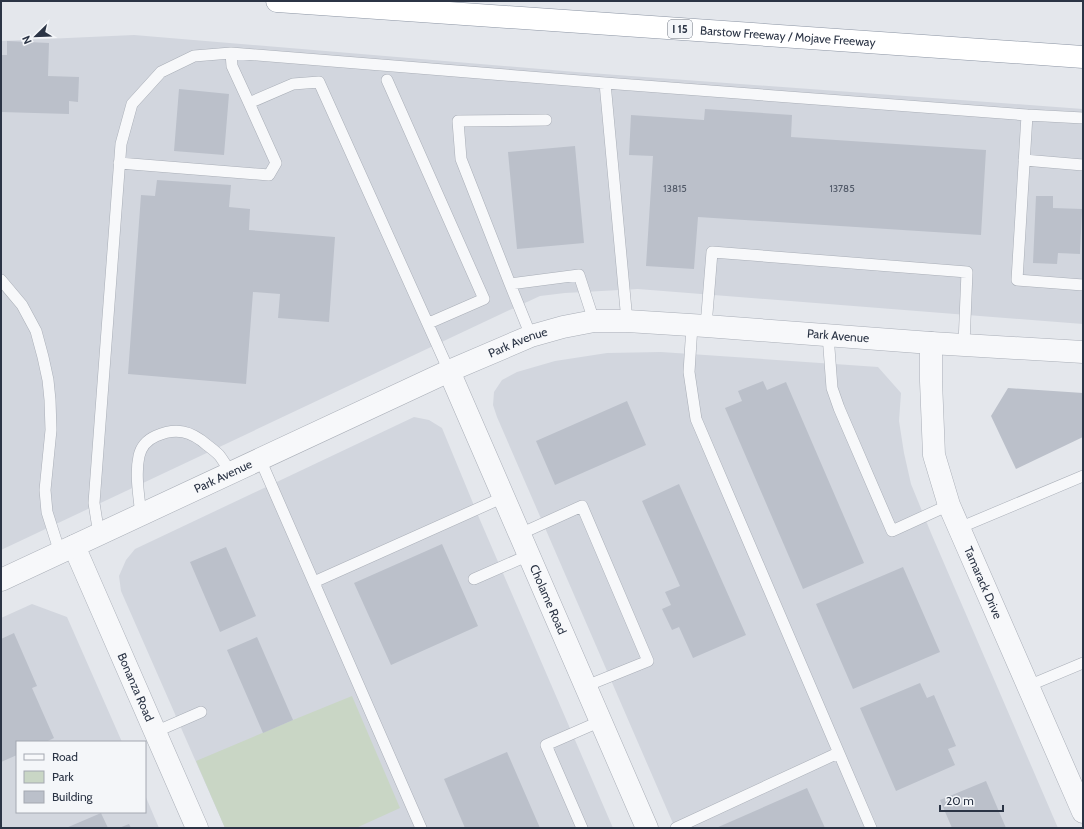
<svg xmlns="http://www.w3.org/2000/svg" width="1084" height="829" font-family="Cabin,sans-serif">
<rect width="100%" height="100%" fill="#e4e7ec"/>
<path fill="#d2d6de" d="M134 35 576 72 1083 109V324L638 289 565 293 540 296 501 314 1 550V41Z
M661 352 878 367 901 393 899 421 904 453 911 484 931 533 1058 828H675L497 417 493 405 494 392 502 380 517 372 555 361 607 353Z
M414 417 429 420 442 428 480 520 613 828H225L121 591 119 576 126 560 135 549Z
M32 604 67 617 122 742H17V812H145V795L159 828H1V618Z"/>
<path fill="#c9d6c5" d="M352 696 400 808 356 828H225L196 761 293 720Z"/>
<path fill="#bbc0ca" d="M7 41 49 43 48 76 79 77 78 102 69 101V114L1 112V55H7Z
M179 89 229 94 224 155 174 151Z
M705 109 792 115 791 137 986 150 981 235 698 217 694 269 646 266 653 156 629 155 631 115 704 120Z
M575 146 584 243 517 249 508 152Z
M157 180 231 185 229 207 250 209 249 230 335 237 329 322 278 318 280 294 253 292 246 384 128 374 141 195 155 196Z
M1036 196H1053V208L1082 209 1080 254 1058 253 1057 264 1033 263Z
M763 381 767 390 786 382 864 563 803 589 725 408 742 401 738 391Z
M1008 388 1083 393V437L1016 469 991 416Z
M627 401 646 445 555 485 536 441Z
M679 484 746 635 693 658 679 627 672 630 662 609 671 605 665 592 680 586 642 501Z
M442 544 478 626 391 665 354 583Z
M226 547 256 616 220 632 190 562Z
M903 567 940 652 853 689 816 604Z
M14 633 37 686 32 688 54 738 46 742H17V755L1 762V639Z
M257 637 293 720 263 733 227 650Z
M920 683 927 698 934 695 956 746 948 749 955 765 896 791 860 708Z
M507 752 540 828H465L444 779Z
M986 781 1006 828H952L940 800Z
M807 788 825 828H716Z
M101 813 108 828H66Z
M129 824 131 828H119Z"/>
<g fill="none" stroke-linecap="round" stroke-linejoin="round">
<defs>
<path id="service" d="M231 53 232 66 249 103 293 84 319 82 449 371
M387 80 484 299 429 323
M605 83 627 321
M1083 118 1027 115 1017 280 1083 285
M1024 160 1083 165
M119 163 269 175 276 163 249 103
M1 280 22 305 36 331 43 357 48 380 50 400 51 430 45 490 47 512 60 553
M510 284 461 159 458 121 546 120
M692 326 689 372 696 419 871 828
M706 326 712 252 967 272 964 344
M828 335 832 388 839 408 892 531 949 505
M531 336 510 284 579 275 594 321
M260 459 421 828
M141 515C139 497 135 474 139 456 141 447 147 440 156 436 176 427 191 431 207 445 211 448 215 451 219 455 223 460 227 467 231 473
M959 528 1083 476
M520 534 582 506 648 661 586 686
M99 535 94 503 121 144 132 104 161 72 194 56 231 53 605 83 1027 115
M474 579 529 555
M314 582 504 497
M1028 686 1083 663
M155 732 201 712
M582 828 546 745 601 721
M676 828 838 753"/>
<g id="minor">
<path id="s1" d="M931 343V381L934 455 949 505 1083 812"/>
<path id="s2" d="M449 371 647 828"/>
<path id="s3" d="M74 546 197 828"/>
</g>
<g id="tertiary">
<path id="s4" d="M1 580 449 371 531 336 563 327 594 321H627L706 326 931 343 1083 352"/>
</g>
<g id="motorway">
<path id="s5" d="M277 1 1083 57"/>
</g>
</defs>
<use href="#service" stroke="#a9aeb7" stroke-width="12"/>
<use href="#minor" stroke="#a9aeb7" stroke-width="23"/>
<use href="#tertiary" stroke="#a9aeb7" stroke-width="23"/>
<use href="#motorway" stroke="#8b94a3" stroke-width="23"/>
<use href="#service" stroke="#f7f8fa" stroke-width="11"/>
<use href="#minor" stroke="#f7f8fa" stroke-width="22"/>
<use href="#tertiary" stroke="#f7f8fa" stroke-width="22"/>
<use href="#motorway" stroke="#fff" stroke-width="22"/>
</g>
<g text-anchor="middle" stroke-width="3" stroke-linejoin="round" paint-order="stroke">
<g font-size="10" fill="#4f5766">
<text x="675" y="192">13815</text>
<text x="842" y="192">13785</text>
</g>
<rect fill="#f4f6f9" stroke="#676e7b" stroke-width="1" x="668" y="20" width="24" height="18" rx="3"/>
<g font-size="11" font-weight="bold" fill="#2b3445">
<text x="680" y="33">I 15</text>
</g>
<g font-size="12" fill="#2b3445" stroke="#f4f6f9">
<text dy="4" stroke="none"><textPath href="#s5" startOffset="512">Barstow Freeway / Mojave Freeway</textPath></text>
<text dy="4" stroke="none"><textPath href="#s4" startOffset="893">Park Avenue</textPath></text>
<text dy="4" stroke="none"><textPath href="#s4" startOffset="569">Park Avenue</textPath></text>
<text dy="4" stroke="none"><textPath href="#s4" startOffset="245">Park Avenue</textPath></text>
<text dy="4" stroke="none"><textPath href="#s1" startOffset="249">Tamarack Drive</textPath></text>
<text dy="4" stroke="none"><textPath href="#s2" startOffset="249">Cholame Road</textPath></text>
<text dy="4" stroke="none"><textPath href="#s3" startOffset="154">Bonanza Road</textPath></text>
</g>
</g>
<rect width="1084" height="829" fill="none" stroke="#2b3445" stroke-width="4"/>
<rect x="16" y="741" width="130" height="72" fill="#f4f6f9" stroke="#a4a8b1"/>
<rect x="24" y="754" width="20" height="6" fill="#f7f8fa" stroke="#a4a8b1"/>
<text x="52" y="761" font-size="12" fill="#2b3445">Road</text>
<rect x="24" y="771" width="20" height="12" fill="#c9d6c5" stroke="#a4a8b1"/>
<text x="52" y="781" font-size="12" fill="#2b3445">Park</text>
<rect x="24" y="791" width="20" height="12" fill="#bbc0ca" stroke="#a4a8b1"/>
<text x="52" y="801" font-size="12" fill="#2b3445">Building</text>
<g transform="translate(36 36) rotate(247)" stroke="#f4f6f9" stroke-width="3" paint-order="stroke">
<path d="M0-3L7 15L0 10L-7 15Z" fill="#2b3445"/>
<text y="-6" font-size="11" font-weight="bold" text-anchor="middle" fill="#2b3445">N</text>
</g>
<path d="M940 805v6h63v-6" fill="none" stroke="#2b3445" stroke-width="2"/>
<text x="946" y="805" font-size="12" fill="#2b3445" stroke="#f4f6f9" stroke-width="3" paint-order="stroke">20 m</text>
</svg>
